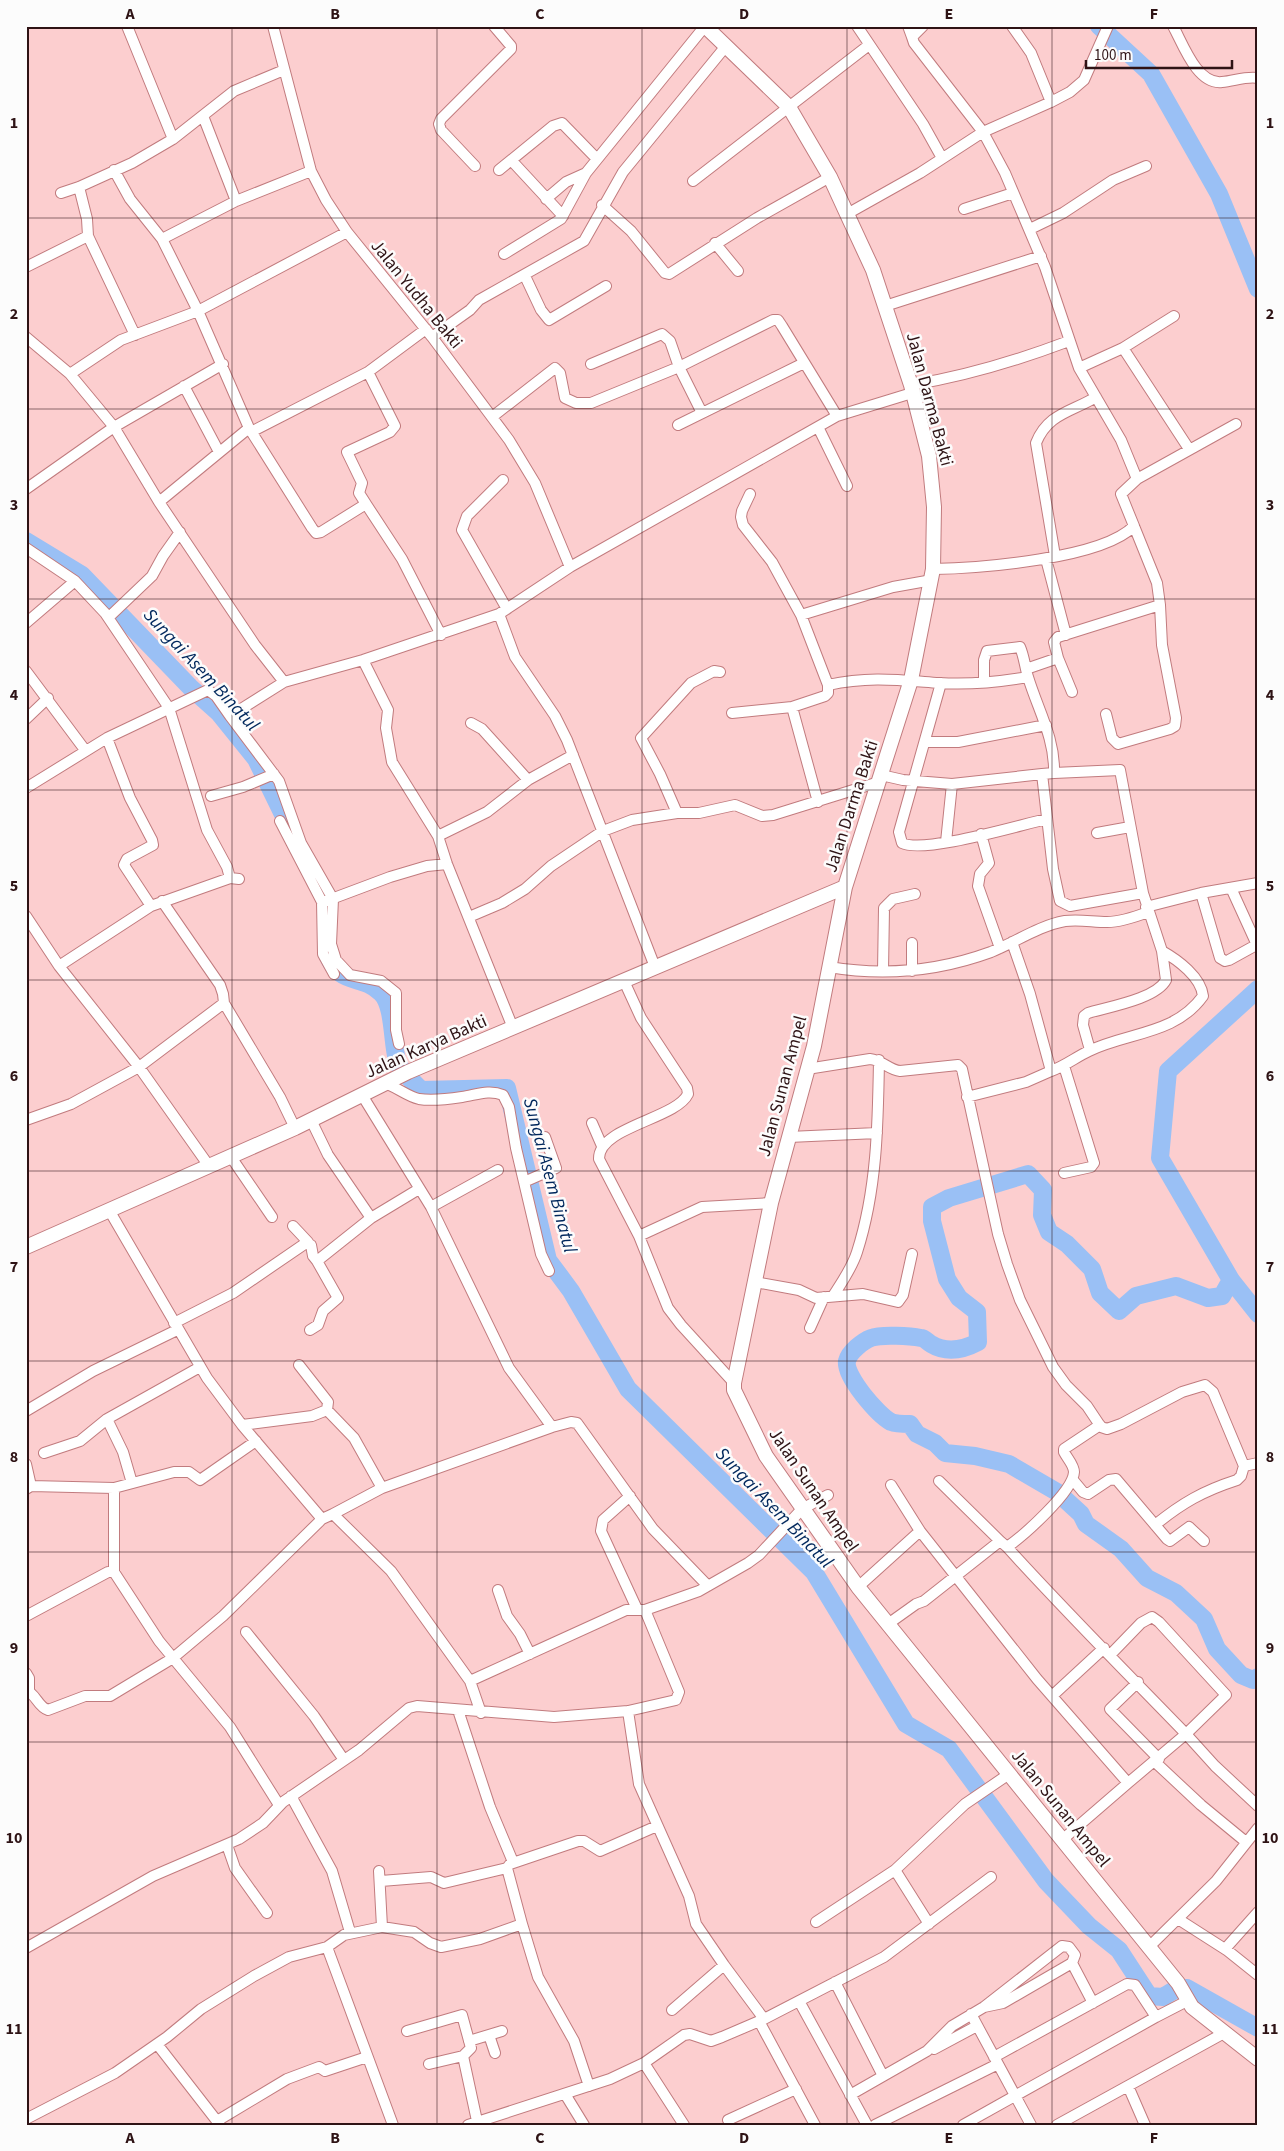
<svg xmlns="http://www.w3.org/2000/svg" width="1284" height="2151" font-family="'Source Sans 3',sans-serif">
<rect width="100%" height="100%" fill="#fccecf"/>
<g fill="none" stroke-linecap="round" stroke-linejoin="round">
<path stroke="#9ac0f5" stroke-width="18" d="M1099 26 1151 74 1219 194 1258 289
M26 541 82 575 191 688 219 713 256 759 297 843
M327 954C341 988 360 973 381 993 394 1005 392 1043 397 1060 399 1070 414 1082 421 1090L507 1088 548 1260 571 1291 628 1389 814 1572 906 1724 949 1749 1046 1881 1089 1926 1119 1950 1149 1996 1163 1997 1176 1989 1187 1988 1258 2028
M1258 989 1168 1071 1160 1158 1231 1280 1258 1314
M1231 1280 1222 1296 1208 1298 1176 1286 1136 1296 1119 1311 1100 1293 1092 1269 1067 1244 1049 1232 1042 1215 1043 1190 1028 1174 949 1198 932 1207V1221L947 1279 959 1298 977 1312 978 1342C963 1350 946 1353 931 1344 927 1342 925 1338 921 1338 911 1336 881 1334 871 1338 863 1341 849 1352 847 1361 844 1376 878 1415 891 1422 896 1424 904 1424 910 1424L917 1434 935 1443 945 1453 975 1456 1009 1464 1057 1492 1081 1514 1086 1524 1121 1549 1147 1578 1176 1593 1204 1619 1217 1649 1241 1675 1253 1680 1258 1677"/>
<defs>
<path id="street" d="M127 26 173 139
M273 26 311 171 326 200 347 232 432 337 509 440 535 483 570 567
M857 26 923 124 942 158
M908 26 912 37
M923 26 912 37 914 43 983 132 1005 173 1045 267 1079 368 1121 440 1137 479 1121 494 1134 526C1102 559 980 568 933 569
M1012 26 1031 53 1051 102
M1173 26C1183 44 1197 85 1222 82 1234 81 1246 76 1258 78
M203 116 236 201
M512 161 563 216
M475 166 441 130 439 124 441 119 511 49V46L494 26
M114 170 130 199 162 239 198 311 347 232
M499 170 553 126 562 123 597 159
M693 181 869 45
M61 193 79 187 132 163 173 139 234 91 284 70
M546 199 566 182 586 173
M602 205 631 231 665 273 669 274 757 218 830 177
M964 209 1013 193
M847 214 920 173 983 132 1051 102 1070 92 1084 80 1108 26
M1030 229 1063 213 1113 180 1146 166
M88 236 135 335
M162 239 236 201 311 171
M715 243 738 271
M504 254 561 219 586 173 705 26
M26 267 88 236 87 219 79 187
M525 276 541 310 549 320 606 286
M885 306 1041 256
M26 337 70 374 114 427 159 502 255 645 284 682 363 660 499 614 515 657 555 716 567 740 655 967
M432 337 470 310 479 300 584 241 623 172 726 46
M1123 348 1189 449
M591 364 662 334 670 341 679 367 702 413
M1079 368 1123 348 1174 316
M70 374 121 340 198 311 249 428 312 528 316 533 321 532 366 504 402 559 441 635
M911 385C967 376 1016 361 1069 341
M184 386 219 452
M492 417 555 368 560 373 565 398 576 403H591L679 367 773 320H778L782 326 837 416
M678 425 804 363
M818 427 847 486
M251 432 368 372 426 329
M1137 479 1236 424
M503 480 467 516 462 530 507 609
M26 489 114 427 223 364
M750 494 742 511 741 517 743 525 772 562 801 615 893 587 932 580
M159 502 249 428
M366 504 359 493 362 483 347 452 390 432 395 426 368 372
M26 548 75 581 105 613 169 708 207 830 227 867 230 878
M1055 556 1036 443C1048 413 1072 412 1096 397
M1046 559 1066 635
M499 614 570 567 837 416 912 393
M801 615 828 685C869 676 898 680 939 683 969 685 999 682 1028 677
M109 617 152 576 163 556 180 532
M26 623 75 581
M1058 658 1072 692
M363 660 388 710 386 728 392 762 438 836 447 864 513 1028
M1026 669 1058 658 1054 642 1058 637 1160 605 1157 583 1134 526
M26 671 85 750
M984 682V660L987 651 1020 647C1024 656 1025 667 1028 677 1038 710 1055 738 1054 773L1042 774
M941 683 899 832 902 843C924 854 1019 825 1047 819
M792 707 818 802
M732 713 792 707 825 696 828 693V685
M1106 714 1112 738 1118 744 1170 729 1175 726 1176 718 1162 645 1160 605
M230 716 279 781 301 843 333 899 331 944 336 960 350 975 381 981 396 993V1030L399 1044
M26 719 48 698
M471 723 482 729 528 780
M107 738 130 798 152 840 153 845 127 859 124 865 151 906
M925 742H958L1046 725
M1054 773 1120 770 1143 893
M881 775 903 780 952 784 1042 774 1053 869 1060 901 1070 906 1143 893 1162 951 1166 980C1156 999 1108 1007 1088 1013L1084 1016 1083 1025 1090 1050
M26 788 107 738 208 690 216 696 230 716 284 682
M211 796 243 787 274 774
M677 813 660 774 641 738 691 683 714 671 720 672
M280 821 322 902 323 954 334 974
M1097 833 1130 827
M981 834 989 863 980 874 978 886 1000 948
M438 836 487 812 528 780 573 755
M946 842 952 784
M1231 888 1257 945
M1201 893 1220 958 1225 961 1229 960 1258 944
M162 901 220 985 223 994 224 1003
M326 901 390 877 427 866 447 864
M1146 907 1201 893 1258 883
M26 916 59 966 139 1067 209 1166
M469 917 502 903 525 889 551 866 603 831 632 820 677 813H699L735 805 762 816 773 815 879 782
M59 966 151 906 230 878 239 879
M829 967C883 976 939 971 991 952 1016 942 1038 926 1065 921 1079 919 1093 922 1107 922 1121 922 1135 917 1148 912
M883 971 884 908 893 899 915 894
M912 971V943
M624 981 641 1018 687 1088 688 1094C676 1119 598 1127 599 1159L639 1236 668 1308 681 1325 734 1383
M807 1069 870 1059C882 1060 889 1070 900 1071L958 1065 962 1069 998 1234 1007 1264 1020 1300 1053 1367 1066 1385 1087 1406 1101 1427 1107 1429 1121 1424 1182 1392 1205 1385 1213 1392 1244 1466 1258 1463
M1051 1071C1065 1066 1076 1057 1089 1051 1128 1032 1175 1035 1203 996 1201 977 1178 960 1162 951
M383 1083C396 1086 406 1096 419 1099 431 1101 449 1099 462 1097 476 1095 489 1089 503 1095L509 1107 516 1148 541 1254 549 1271
M362 1095 431 1207 509 1368 552 1427 571 1422 577 1423 653 1529 708 1586
M967 1097 1026 1082 1051 1071 1030 994 1012 942
M26 1120 71 1104 139 1067 224 1003 280 1097 295 1128
M311 1120 328 1155 371 1218
M592 1123 602 1146
M789 1137 877 1133
M231 1157 272 1217
M1064 1173 1091 1167 1094 1163 1064 1066
M524 1182 556 1168 545 1137
M431 1207 498 1170
M109 1210 207 1378 242 1425 322 1519
M293 1226 308 1242
M639 1236 702 1207 771 1203
M755 1282 799 1290 816 1298 863 1294 898 1302 903 1295 912 1254
M833 1296C842 1282 852 1268 857 1252 877 1190 878 1124 879 1060
M174 1323 233 1293 306 1243 311 1245 313 1256 317 1261 371 1218 419 1189
M810 1328 824 1297
M310 1330 318 1325 323 1311 338 1298 317 1261
M327 1410 354 1438 382 1488
M26 1411 93 1371 177 1330
M107 1419 123 1452 132 1483
M242 1425 312 1416 327 1410 328 1402 299 1365
M44 1453 80 1441 107 1419 200 1367
M26 1464 31 1486
M1073 1480 1083 1492 1088 1494 1109 1480 1116 1479 1167 1539 1170 1541 1189 1527 1204 1541
M939 1481 1000 1541
M114 1488V1572
M26 1489 31 1486 114 1488 174 1472H189L200 1480 256 1441
M630 1496 603 1520 601 1531 637 1609
M333 1514 382 1488 552 1427
M1155 1525C1182 1503 1203 1491 1237 1480L1241 1476 1244 1466
M920 1531 1037 1679 1128 1783 1186 1734C1126 1672 1065 1611 1007 1547
M858 1587 920 1531 891 1485
M498 1590 507 1616 520 1634 530 1654
M26 1616 108 1572H114L159 1641 230 1727 279 1805
M888 1624 916 1604 924 1601 1000 1541 1007 1547C1023 1536 1073 1492 1074 1472 1074 1465 1067 1458 1064 1452V1449L1100 1425
M246 1632 314 1716 344 1760
M1111 1654 1141 1623 1152 1617 1159 1622 1226 1695 1186 1734 1215 1766 1258 1806
M26 1673 29 1678V1690
M470 1681 481 1713
M1138 1682 1110 1709 1159 1759
M26 1690C36 1694 38 1707 48 1710L85 1696H110L173 1658 223 1616 322 1519 333 1514 391 1571 470 1681 626 1610H645
M1052 1696 1104 1648
M458 1710 490 1807 513 1862
M628 1711 639 1784 689 1896 696 1924 724 1965 764 2019
M1155 1762 1201 1805 1246 1842
M291 1796 332 1871 350 1932
M1062 1840 1128 1783
M227 1845 235 1868 267 1913
M379 1871 382 1927
M381 1881 431 1877 444 1883 507 1868
M1178 1919 1228 1951 1258 1975
M816 1922 895 1870
M522 1924 507 1868 510 1864 578 1841H584L600 1851 657 1826
M929 1924 895 1870 965 1804 1009 1774
M327 1947 393 2125
M1149 1947 1216 1881 1258 1828
M26 1948 153 1876 239 1839 263 1823 283 1802 359 1750 409 1708 417 1706 554 1717 628 1711 676 1700 679 1692 645 1610 699 1591 748 1563 759 1555 802 1509 828 1495
M1225 1949 1258 1912
M1072 1963 1093 2003
M835 1982 883 2076
M799 2001 867 2125
M672 2010 724 1965
M971 2014 1031 2125
M759 2021 815 2125
M407 2031 462 2015 471 2048 463 2056
M489 2035 495 2053
M469 2041 502 2031
M157 2044 220 2125
M934 2049 977 2026
M994 2057 1127 1984 1135 1985 1156 2017 1187 2001
M644 2063 684 2125
M429 2064 463 2056 477 2121
M1128 2086 1145 2125
M565 2094 584 2125
M850 2095 927 2051 952 2026 984 2007 1062 1946 1069 1947 1075 1955 1072 1963 1003 2003 984 2007
M26 2119 115 2073 167 2037 201 2009 254 1976 289 1957 327 1947 344 1935 382 1927 414 1932 430 1943 441 1947 480 1939 522 1924 538 1977 574 2041 589 2086
M728 2120 796 2089
M217 2121 287 2079 319 2067 325 2071 367 2057
M468 2125 610 2079 644 2063 684 2035 690 2034 711 2041 722 2037 764 2019 884 1957 991 1877
M875 2125 998 2064
M963 2125 1156 2017
M1057 2125 1224 2033"/>
<path id="secondary" d="M705 26 789 107 830 177 847 214 873 270 911 385 929 456 934 507 933 569 911 680 845 887 814 1046 771 1203 734 1383V1390L766 1456 858 1587 1178 1983 1192 2007 1258 2059
M26 1247 295 1128 408 1072 845 887"/>
</defs>
<use href="#street" stroke="#c17b7e" stroke-width="12"/>
<use href="#secondary" stroke="#c17b7e" stroke-width="16"/>
<use href="#street" stroke="#fff" stroke-width="10"/>
<use href="#secondary" stroke="#fff" stroke-width="14"/>
</g>
<path fill="none" stroke="#2e1315" stroke-width="1" stroke-opacity="0.55" d="M232 26V2125M437 26V2125M642 26V2125M847 26V2125M1052 26V2125M26 218H1258M26 409H1258M26 599H1258M26 790H1258M26 980H1258M26 1171H1258M26 1361H1258M26 1552H1258M26 1742H1258M26 1933H1258"/>
<g text-anchor="middle" stroke-width="5" stroke-linejoin="round" paint-order="stroke">
<g font-size="18" fill="#2e1315" stroke="#fcfcfc">
<text transform="translate(417 294) rotate(51)" y="6">Jalan Yudha Bakti</text>
<text transform="translate(930 399) rotate(75)" y="6">Jalan Darma Bakti</text>
<text transform="translate(851 806) rotate(-72)" y="6">Jalan Darma Bakti</text>
<text transform="translate(426 1046) rotate(-24)" y="6">Jalan Karya Bakti</text>
<text transform="translate(782 1086) rotate(-75)" y="6">Jalan Sunan Ampel</text>
<text transform="translate(814 1490) rotate(56)" y="6">Jalan Sunan Ampel</text>
<text transform="translate(1061 1808) rotate(51)" y="6">Jalan Sunan Ampel</text>
</g>
<g font-size="19" font-style="italic" fill="#00275c" stroke="#fcfcfc">
<text transform="translate(202 669) rotate(47)" y="7">Sungai Asem Binatul</text>
<text transform="translate(551 1175) rotate(75)" y="7">Sungai Asem Binatul</text>
<text transform="translate(775 1507) rotate(46)" y="7">Sungai Asem Binatul</text>
</g>
</g>
<rect width="1284" height="2151" fill="none" stroke="#fcfcfc" stroke-width="55"/>
<path d="M1086 60v8h146v-8" fill="none" stroke="#2e1315" stroke-width="2.5"/>
<text x="1094" y="60" font-size="15" fill="#2e1315" stroke="#fcfcfc" stroke-width="4" paint-order="stroke">100 m</text>
<rect x="28" y="28" width="1228" height="2096" fill="none" stroke="#2e1315" stroke-width="2"/>
<g font-size="16" text-anchor="middle" font-weight="bold" fill="#2e1315">
<text x="130" y="19">A</text>
<text x="335" y="19">B</text>
<text x="540" y="19">C</text>
<text x="744" y="19">D</text>
<text x="949" y="19">E</text>
<text x="1154" y="19">F</text>
<text x="14" y="128">1</text>
<text x="1270" y="128">1</text>
<text x="14" y="319">2</text>
<text x="1270" y="319">2</text>
<text x="14" y="510">3</text>
<text x="1270" y="510">3</text>
<text x="14" y="700">4</text>
<text x="1270" y="700">4</text>
<text x="14" y="891">5</text>
<text x="1270" y="891">5</text>
<text x="14" y="1081">6</text>
<text x="1270" y="1081">6</text>
<text x="14" y="1272">7</text>
<text x="1270" y="1272">7</text>
<text x="14" y="1462">8</text>
<text x="1270" y="1462">8</text>
<text x="14" y="1653">9</text>
<text x="1270" y="1653">9</text>
<text x="14" y="1843">10</text>
<text x="1270" y="1843">10</text>
<text x="14" y="2034">11</text>
<text x="1270" y="2034">11</text>
<text x="130" y="2143">A</text>
<text x="335" y="2143">B</text>
<text x="540" y="2143">C</text>
<text x="744" y="2143">D</text>
<text x="949" y="2143">E</text>
<text x="1154" y="2143">F</text>
</g>
</svg>
